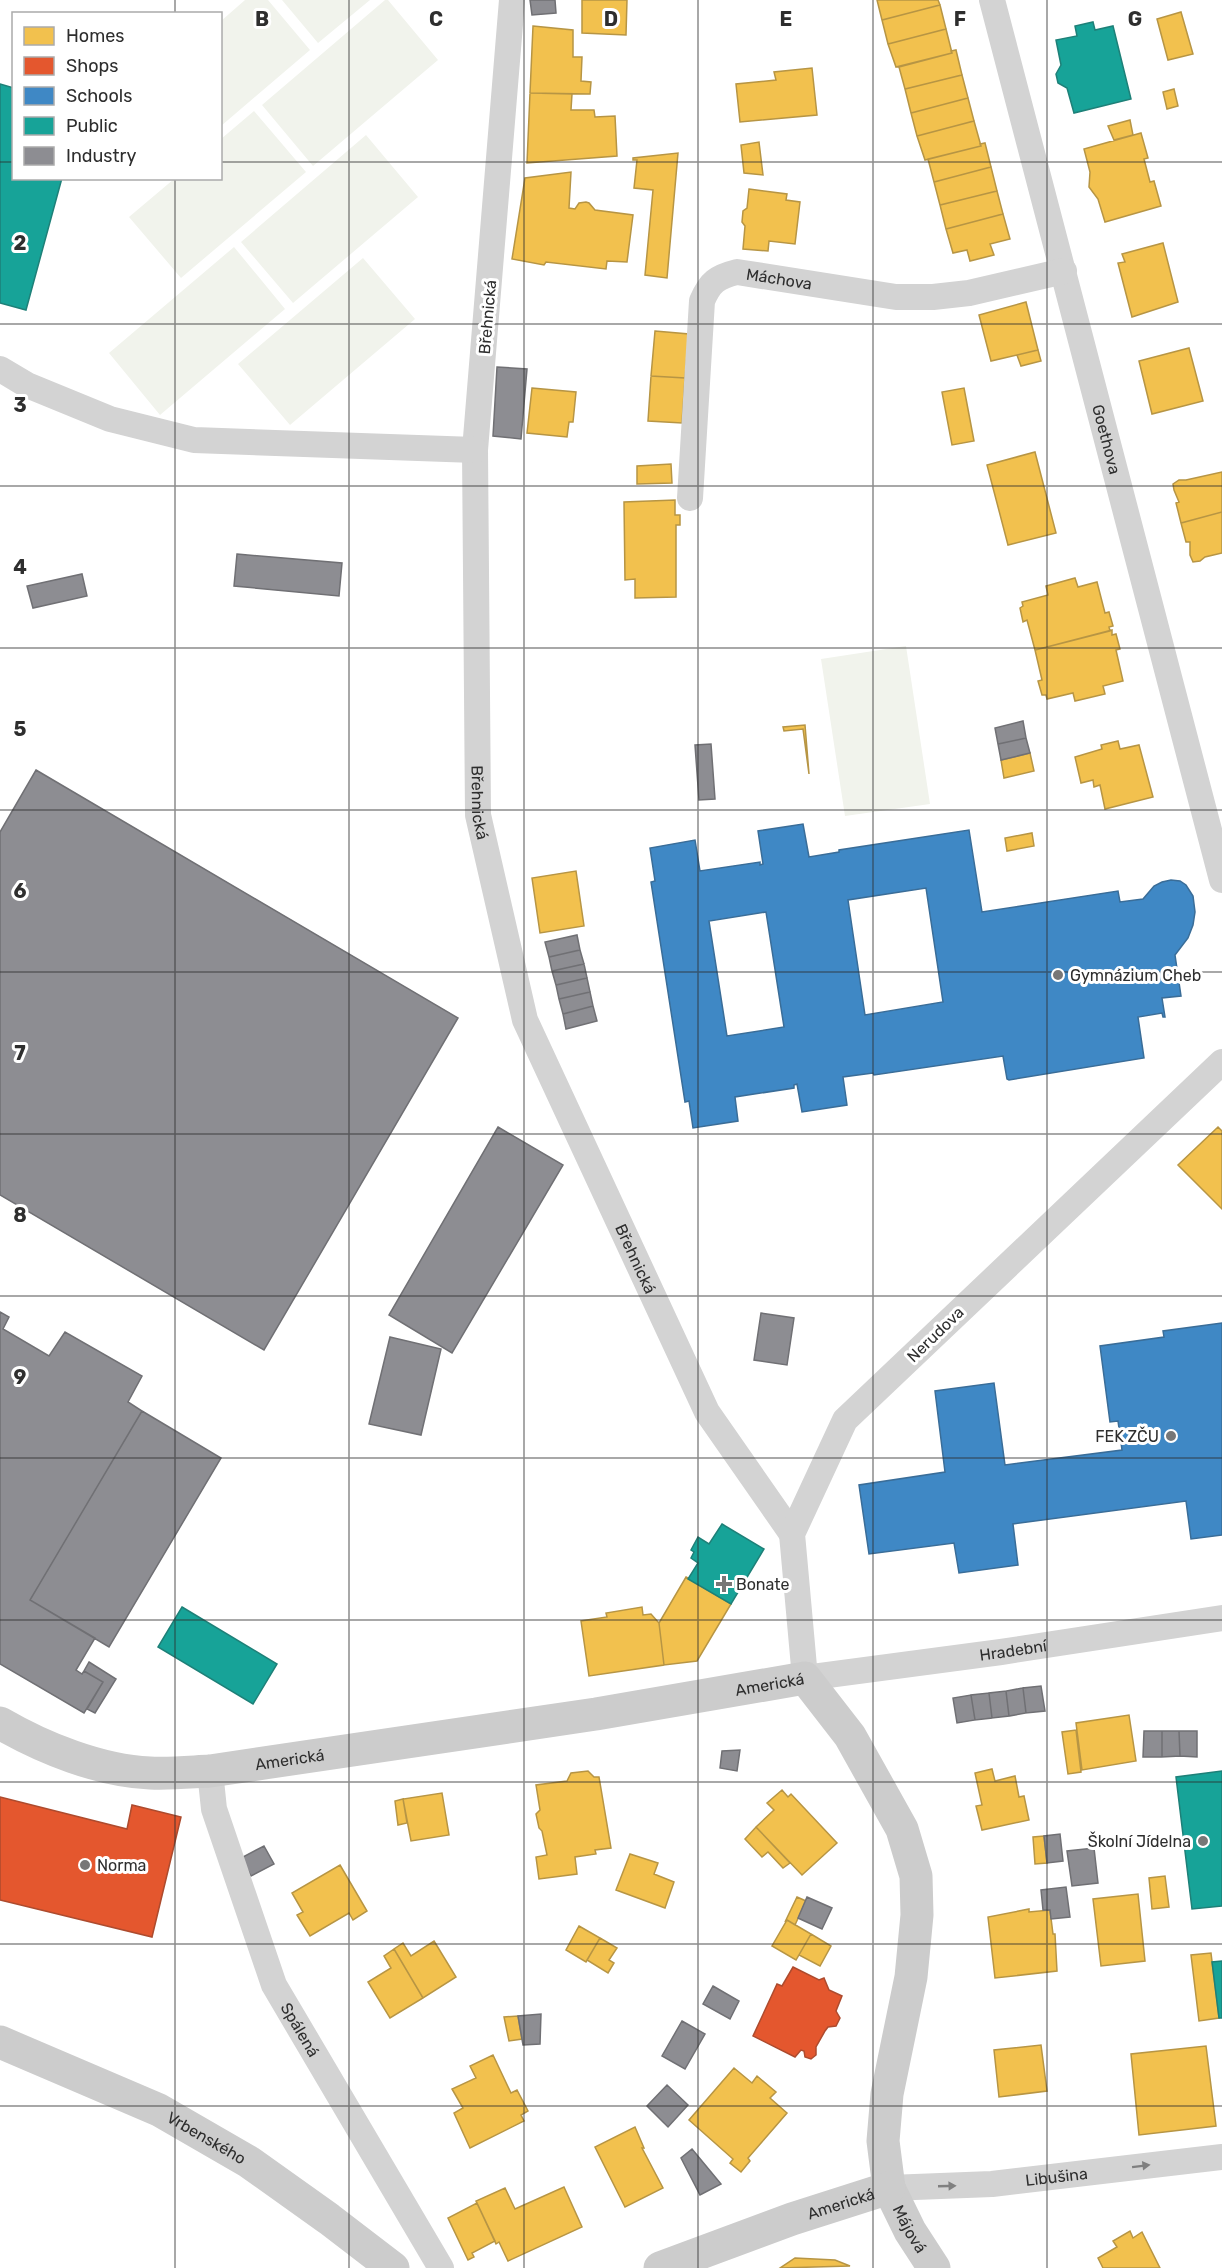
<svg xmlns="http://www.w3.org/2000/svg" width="1222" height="2268" font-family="Rubik,sans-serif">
<rect width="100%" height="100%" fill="#fff"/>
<path fill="#f1f3ec" d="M245 0H268L310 50 221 126V21Z
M282 0H370L318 43Z
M385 0H388L438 60 313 166 262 105Z
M254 111 306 172 181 278 129 217 174 179 220 178 221 139Z
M366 135 418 197 293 303 241 242Z
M234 247 285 309 160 415 109 353Z
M363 258 415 319 290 425 238 364Z
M906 646 930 804 845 816 821 659Z"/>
<path fill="#f2c14e" stroke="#b79544" stroke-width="1.5" d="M582 0H627L626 35 582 33Z
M877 0H938L940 5 882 20Z
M940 5 946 29 888 44 882 20Z
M1181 12 1193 54 1168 60 1157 19Z
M533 26 573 30V57H582L581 81 591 82 590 94 530 93Z
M946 29 952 53 896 67 888 44Z
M956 50 962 75 905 89 899 67 952 53 951 51Z
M812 68 817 115 740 122 736 84 776 80 774 72Z
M962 75 968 98 911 113 905 89Z
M1174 89 1178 106 1167 109 1163 92Z
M530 93 572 94 571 110H594L595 117 615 116 617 156 527 163Z
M968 98 974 121 917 136 911 113Z
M1130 120 1133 135 1114 140 1108 126Z
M974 121 981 146 925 160 917 136Z
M1141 133 1148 158 1144 159 1150 182 1154 181 1161 206 1105 222 1098 199 1089 187 1090 172 1084 149Z
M759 142 763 175 744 173 741 145Z
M985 143 991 167 934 182 928 159 981 146 980 144Z
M678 153 667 278 645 275 653 190 634 188 637 160H633V158Z
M991 167 997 191 940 205 934 182Z
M571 172 569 208 575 209 579 203 586 202 589 203 595 210 633 215 627 262 607 261 606 269 546 262 544 265 512 259 525 178Z
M749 189 787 194 786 200 800 202 795 244 769 241 768 251 743 249 745 226 742 222 743 211 747 208Z
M997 191 1003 214 946 229 940 205Z
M1003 214 1010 239 990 244 994 255 970 261 967 250 953 253 946 229Z
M1163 243 1178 302 1132 317 1118 263 1125 262 1122 254Z
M1026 302 1038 350 991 361 979 315Z
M655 331 689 334 685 378 651 376Z
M1189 348 1203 401 1152 414 1139 361Z
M1038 350 1041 361 1021 366 1017 355Z
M651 376 685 378 682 423 648 421Z
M532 388 576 392 573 422H569L567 437 527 433Z
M964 388 974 441 952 445 942 392Z
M1035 452 1056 533 1008 545 987 465Z
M671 464 672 483 637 484V466Z
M1222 472V512L1181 523 1176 503 1179 502 1174 490 1173 484 1179 480H1186Z
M675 500V515H680V525H676V597L635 598V579L625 580 624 502Z
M1222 512V553L1205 557 1200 561 1193 562 1190 555V542H1186L1181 523Z
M1075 578 1078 587 1097 582 1105 613 1109 612 1113 626 1109 627 1110 631 1035 650 1027 620 1023 622 1020 608 1023 606 1022 602 1048 595 1046 586Z
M1112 630V635L1116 634 1120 649 1116 650 1123 681 1103 686 1105 694 1075 701 1073 693 1047 699 1046 695H1042L1038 681 1042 680 1035 650Z
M805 725 809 774 803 729 784 731 783 727Z
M1118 741 1120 749 1139 745 1153 797 1105 809 1100 785 1094 787 1093 780 1081 783 1075 757 1102 749 1101 745Z
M1030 753 1034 771 1004 778 1001 760Z
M1032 833 1034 846 1007 851 1005 838Z
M576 871 584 926 540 933 532 878Z
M1218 1127 1222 1131V1209L1178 1165Z
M686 1577 731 1604 697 1661 664 1665 659 1623Z
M642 1607 643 1615 651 1614 659 1623 664 1665 589 1676 581 1621 607 1617 606 1613Z
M1129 1715 1136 1761 1082 1770 1076 1723Z
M1076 1730 1081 1772 1068 1774 1062 1732Z
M992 1769 995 1781 1015 1776 1019 1797 1024 1796 1029 1820 982 1830 976 1806 982 1805 975 1773Z
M588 1771 594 1777H599L611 1848 595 1850 596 1854 575 1857 577 1874 539 1879 536 1857 547 1855 542 1831 539 1828 536 1814 540 1810 536 1785 567 1781 571 1773Z
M782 1790 788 1797 791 1794 837 1843 802 1875 756 1827 774 1810 767 1803Z
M442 1793 449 1835 411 1841 403 1799Z
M403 1799 407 1823 398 1825 395 1801Z
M756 1827 790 1863 783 1868 768 1852 762 1857 745 1839Z
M1044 1836 1047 1863 1035 1864 1033 1837Z
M630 1854 658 1863 654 1874 674 1882 665 1908 616 1890Z
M340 1865 367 1911 353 1920 349 1913 310 1936 297 1915 303 1912 292 1893Z
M1165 1876 1169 1907 1152 1909 1149 1878Z
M1138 1894 1145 1961 1101 1966 1093 1899Z
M797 1897 806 1901 795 1925 787 1920 785 1922Z
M1029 1909V1912L1050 1910 1053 1934H1055L1057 1971 995 1978 988 1917Z
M787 1920 811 1934 796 1960 772 1946Z
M579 1926 600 1938 586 1962 566 1950Z
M811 1934 831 1946 820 1966 799 1955Z
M600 1938 617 1948 609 1960 614 1963 608 1973 587 1960Z
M434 1941 456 1977 423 1998 394 1949 403 1943 411 1956Z
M394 1949 423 1998 390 2018 368 1982 391 1968 384 1956Z
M1211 1953 1219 2018 1199 2021 1191 1955Z
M518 2016 522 2039 509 2041 504 2017Z
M1041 2045 1047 2091 999 2097 994 2050Z
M1206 2046 1216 2126 1139 2135 1131 2054Z
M493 2055 511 2093 517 2090 528 2111 521 2115 524 2121 470 2148 454 2113 463 2108 452 2089 476 2078 470 2066Z
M734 2068 752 2083 757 2076 776 2092 770 2098 787 2113 748 2158 750 2161 741 2172 730 2163 733 2159 689 2120Z
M635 2127 644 2148H642L663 2188 625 2207 595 2147Z
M564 2187 582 2227 508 2261 499 2242 496 2244 476 2201 505 2188 515 2209Z
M477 2203 495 2241 472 2253 474 2257 468 2260 448 2218Z
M1130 2231 1133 2238 1142 2232 1160 2268H1103L1098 2258 1117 2247 1113 2241Z
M795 2258 835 2260 850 2266 780 2268Z"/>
<path fill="#e4572e" stroke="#ad4b2e" stroke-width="1.5" d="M0 1797 127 1829 132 1805 181 1817 152 1937 0 1900Z
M793 1967 819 1980 824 1978 829 1990 842 1996 836 2011 840 2018 836 2026 828 2027 825 2031 816 2047V2055L811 2059 805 2057 804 2051 801 2050 795 2057 753 2036 777 1984 782 1986Z"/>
<path fill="#3f88c5" stroke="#3a6d98" stroke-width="1.5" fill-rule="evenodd" d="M803 824 809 857 839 852V850L969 830 982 912 1118 891 1120 902 1143 899 1154 886 1162 882 1171 880 1180 881 1186 885 1193 896 1195 912 1193 925 1188 938 1175 955 1181 996 1162 998 1165 1017H1163L1162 1013 1138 1017 1144 1058 1009 1080 1007 1079 1003 1056 874 1075 873 1073 843 1077 847 1105 802 1112 797 1084 794 1085V1088L735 1097 738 1121 693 1128 689 1101 685 1102 651 882 655 881 650 848 695 840 700 871 760 862V865L763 864 758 831ZM926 888 943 1002 865 1015 848 900ZM766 912 784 1027 727 1036 709 921Z
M1222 1323V1535L1191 1539 1186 1501 1013 1524 1018 1565 959 1573 954 1543 869 1554 859 1485 945 1472 935 1391 994 1383 1005 1465 1122 1450 1118 1421 1110 1422 1100 1346 1164 1337 1163 1331Z"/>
<path fill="#17a398" stroke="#1e8078" stroke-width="1.5" d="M1093 22 1095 30 1113 26 1131 99 1074 113 1067 88 1058 83 1056 74 1061 65 1056 40 1077 36 1075 26Z
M0 84 14 88V178H62L26 310 0 303Z
M722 1524 764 1549 731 1604 688 1579 698 1563 691 1558 694 1552 691 1550 698 1537 709 1544Z
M182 1607 277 1664 253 1704 158 1647Z
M1222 1771V1906L1192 1909 1176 1777Z
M1222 1961V2018H1219L1212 1962Z"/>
<path fill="#8d8d92" stroke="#707074" stroke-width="1.5" d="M530 0H555L556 13 532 15Z
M497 367 527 369 521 439 493 436Z
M237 554 342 563 339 596 234 586Z
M82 574 87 596 33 608 27 586Z
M1023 721 1026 738 998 744 995 728Z
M1026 738 1030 753 1001 760 998 744Z
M711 744 715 799 699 800 695 745Z
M36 770 458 1018 264 1350 0 1195V832Z
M577 935 580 950 549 957 545 942Z
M580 950 584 964 552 971 549 957Z
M584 964 587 978 556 985 552 971Z
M587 978 590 992 559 999 556 985Z
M590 992 593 1006 563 1014 559 999Z
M593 1006 597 1021 566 1029 563 1014Z
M498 1127 563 1165 452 1353 389 1315Z
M0 1312 9 1317 3 1329 49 1356 65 1332 142 1376 128 1402 142 1411 30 1600 95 1638 76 1670 82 1674 84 1671 103 1682 84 1713 0 1664Z
M761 1313 794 1318 787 1365 754 1360Z
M390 1337 441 1349 421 1435 369 1424Z
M142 1411 221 1458 109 1647 30 1600Z
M89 1662 116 1679 95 1713 87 1709 103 1682 84 1671Z
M1041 1686 1045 1711 1026 1713 1023 1688Z
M1023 1688 1026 1713 1009 1716 1006 1691Z
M1006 1691 1009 1716 992 1718 989 1693Z
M989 1693 992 1718 975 1720 971 1695Z
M971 1695 975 1720 957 1723 953 1698Z
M1144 1731H1162V1757H1143Z
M1162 1731H1179L1180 1756 1162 1757Z
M1179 1731H1197V1757L1180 1756Z
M740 1750 737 1771 720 1768 722 1751Z
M1060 1834 1063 1861 1047 1863 1044 1836Z
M264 1846 274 1864 251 1876 241 1858Z
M1094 1848 1098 1883 1072 1886 1067 1851Z
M1066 1887 1070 1917 1051 1919 1050 1910H1043L1041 1890Z
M807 1897 832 1908 822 1929 798 1918Z
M713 1986 739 2001 730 2019 703 2004Z
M541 2014 540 2044 523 2045 518 2016Z
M682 2021 705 2034 685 2069 662 2056Z
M667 2085 688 2105 668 2127 647 2106Z
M692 2149 721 2184 700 2195 681 2158Z"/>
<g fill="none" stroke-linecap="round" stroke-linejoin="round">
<g stroke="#d3d3d3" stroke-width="26">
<path id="s1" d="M512 0 475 450 478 815 525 1020 707 1412 792 1534"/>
<path id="s2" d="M992 0 1222 880"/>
<path d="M0 369 27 385 110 419 194 440 475 450"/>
<path id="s3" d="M690 498 702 301C710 282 717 277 737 272L896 297H933L969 293 1064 271"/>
<path id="s4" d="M1222 1062 845 1420 792 1534 805 1678 1001 1652 1222 1618"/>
<path id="s5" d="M210 1771 214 1809 274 1985 441 2268"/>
<path id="s6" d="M889 2188 992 2184 1222 2157"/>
</g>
<g stroke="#ccc" stroke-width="33">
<path id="s7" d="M0 1723C43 1748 100 1771 150 1773 170 1774 190 1772 210 1771L596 1714 805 1678 850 1736 902 1829 916 1876 917 1915 911 1977 887 2094 883 2141 889 2188 910 2231 934 2268"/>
<path id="s8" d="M0 2042 159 2110 249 2162 329 2219 393 2268"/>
<path id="s9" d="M660 2268 792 2219 889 2188"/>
</g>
</g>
<defs><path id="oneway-solid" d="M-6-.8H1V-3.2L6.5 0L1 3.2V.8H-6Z" transform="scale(1.5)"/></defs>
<g fill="#808080">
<use href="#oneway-solid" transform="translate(1141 2166) rotate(-7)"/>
<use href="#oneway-solid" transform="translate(947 2186) rotate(-2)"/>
</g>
<path fill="none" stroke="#2e2e2e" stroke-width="1.5" stroke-opacity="0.55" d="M175 0V14M349 0V2268M524 0V2268M698 0V2268M873 0V2268M1047 0V2268M0 162H14M220 162H1222M175 178V2268M0 324H1222M0 486H1222M0 648H1222M0 810H1222M0 972H1222M0 1134H1222M0 1296H1222M0 1458H1222M0 1620H1222M0 1782H1222M0 1944H1222M0 2106H1222"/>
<g fill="#777" stroke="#fff" stroke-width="2">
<circle cx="1058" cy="975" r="6"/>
<circle cx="1171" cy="1436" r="6"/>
<path d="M721 1575h6v6h6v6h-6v6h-6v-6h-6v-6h6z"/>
<circle cx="1203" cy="1841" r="6"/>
<circle cx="85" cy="1865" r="6"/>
</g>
<g text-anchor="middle" stroke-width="6" stroke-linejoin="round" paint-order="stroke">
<g font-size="16" fill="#2e2e2e" stroke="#fff">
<text dy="6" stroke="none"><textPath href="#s3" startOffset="288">Máchova</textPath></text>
<text transform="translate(487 317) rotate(-85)" y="6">Břehnická</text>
<text dy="6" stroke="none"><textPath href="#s2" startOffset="454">Goethova</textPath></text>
<text dy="6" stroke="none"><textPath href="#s1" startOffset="804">Břehnická</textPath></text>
<text dy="6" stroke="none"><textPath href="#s1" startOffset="1290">Břehnická</textPath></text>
<text transform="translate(935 1334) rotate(-44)" y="6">Nerudova</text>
<text dy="6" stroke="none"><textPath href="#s4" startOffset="1000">Hradební</textPath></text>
<text dy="6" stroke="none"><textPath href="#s7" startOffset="786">Americká</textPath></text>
<text dy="6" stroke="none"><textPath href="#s7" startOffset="300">Americká</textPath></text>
<text dy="6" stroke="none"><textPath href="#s5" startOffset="276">Spálená</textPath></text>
<text dy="6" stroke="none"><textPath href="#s8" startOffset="228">Vrbenského</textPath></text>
<text dy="6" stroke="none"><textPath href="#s6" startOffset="168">Libušina</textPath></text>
<text dy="6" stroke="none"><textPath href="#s9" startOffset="192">Americká</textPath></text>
<text dy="6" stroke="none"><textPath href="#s7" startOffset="1412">Májová</textPath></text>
</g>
<g font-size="16" fill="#2e2e2e" stroke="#fff" text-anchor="start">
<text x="1070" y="981">Gymnázium Cheb</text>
<text x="1159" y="1442" text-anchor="end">FEK ZČU</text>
<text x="736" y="1590">Bonate</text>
<text x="1191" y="1847" text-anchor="end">Školní Jídelna</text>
<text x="97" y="1871">Norma</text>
</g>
</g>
<g font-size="20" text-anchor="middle" font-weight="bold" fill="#2e2e2e" stroke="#fff" stroke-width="6" stroke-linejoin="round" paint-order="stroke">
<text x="262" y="26">B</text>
<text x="436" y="26">C</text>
<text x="611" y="26">D</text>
<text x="786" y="26">E</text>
<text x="960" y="26">F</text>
<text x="1135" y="26">G</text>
<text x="20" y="250">2</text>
<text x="20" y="412">3</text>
<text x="20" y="574">4</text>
<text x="20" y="736">5</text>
<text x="20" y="898">6</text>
<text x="20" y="1060">7</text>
<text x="20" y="1222">8</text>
<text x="20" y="1384">9</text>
</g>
<rect x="12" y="12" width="210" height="168" fill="#ffffff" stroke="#ababab" stroke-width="1.5"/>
<rect x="24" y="27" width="30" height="18" fill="#f2c14e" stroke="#ababab" stroke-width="1.5"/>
<text x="66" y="42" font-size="18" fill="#2e2e2e">Homes</text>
<rect x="24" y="57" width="30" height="18" fill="#e4572e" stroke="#ababab" stroke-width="1.5"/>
<text x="66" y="72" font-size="18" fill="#2e2e2e">Shops</text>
<rect x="24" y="87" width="30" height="18" fill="#3f88c5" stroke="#ababab" stroke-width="1.5"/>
<text x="66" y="102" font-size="18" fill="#2e2e2e">Schools</text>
<rect x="24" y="117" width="30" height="18" fill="#17a398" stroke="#ababab" stroke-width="1.5"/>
<text x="66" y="132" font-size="18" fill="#2e2e2e">Public</text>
<rect x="24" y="147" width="30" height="18" fill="#8d8d92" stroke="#ababab" stroke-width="1.5"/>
<text x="66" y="162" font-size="18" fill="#2e2e2e">Industry</text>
</svg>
